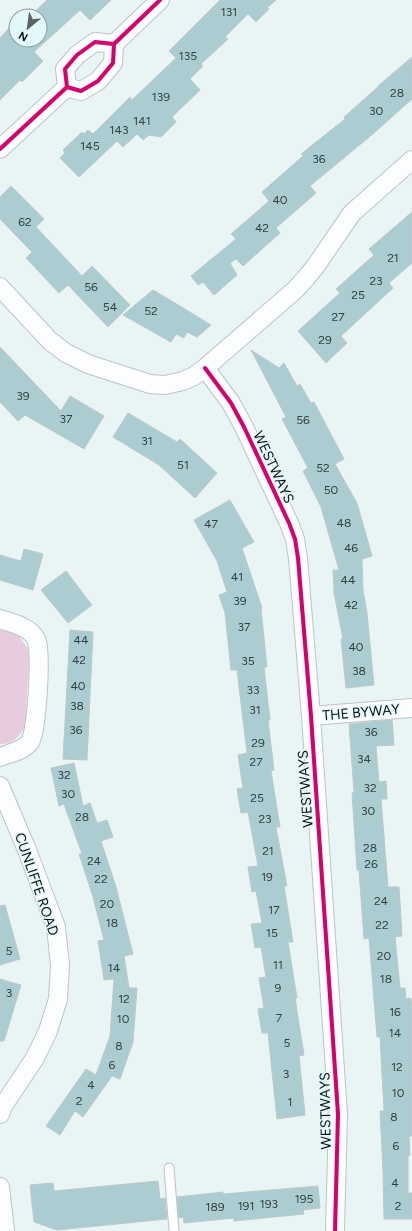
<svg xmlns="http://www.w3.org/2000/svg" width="412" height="1231" font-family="Figtree,sans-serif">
<rect width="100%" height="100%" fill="#e9f4f5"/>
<path fill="#e7cce0" d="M0 627 17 634 28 649 29 663 25 725C20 737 13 744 0 744Z"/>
<path fill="#abcdd1" stroke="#bfc8c9" d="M47 0H111L90 20 80 10 34 52 43 61 22 82 20 80 0 100V38L10 27 14 31 16 30V40H40V16H30Z
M220 0H276L267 8 269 9 256 22 248 14 225 37 228 39 201 64 203 66 190 79 200 90 172 117 176 122 161 137 149 135 143 140 137 134 123 147 117 141 79 177 60 158 65 153 63 150 82 132 84 134 88 130 93 134 130 97 132 100 156 77 176 58 169 51Z
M412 57V99L374 133 310 186 316 193 276 228 280 233 243 266 236 259 230 263 237 275 214 295 203 282 198 285 191 276 236 239 231 234 269 201 262 192 303 156 301 154 345 119 344 117 378 87V86Z
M11 186 44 219 36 227 82 276 92 266 130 305 108 327 68 285 59 293 26 258 32 252 0 219V197Z
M412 212V263L389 283 393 288 341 336 347 343 326 363 298 331 340 293 336 289 374 255 369 249Z
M153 290 175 303 211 325 197 337 187 332 184 338 176 334 171 342 123 315Z
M0 347 61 411 70 396 104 416 84 449 25 415 18 421 0 402Z
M251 350 279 368 284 363 297 386 300 384 311 403 314 402 344 459 335 464 357 503 372 556 362 559 363 590 367 613 374 685 346 688 341 639H343L334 593 333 570H339L321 507 303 471 308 468 282 419 286 417Z
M128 413 177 442 180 439 217 473 195 498 159 465 113 437Z
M230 500 254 542 242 548 262 608 261 609 267 667H264L270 720H268L274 770 271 771 280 827H276L287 886H284L293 942H288L297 998H295L304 1055 299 1056 305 1115 277 1119 268 1033H262L258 1009 264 1008 259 978 266 977 261 947 255 948 251 924 262 923 256 891 252 892 248 867 258 866 248 812 241 813 237 789 243 788 238 755 247 753 237 670H231L225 613 219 595 227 592 217 561 194 520Z
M24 549 43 554 33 590 0 580V555L21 561Z
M66 571 92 605 68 623 41 590Z
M70 630 93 632 87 760 63 759Z
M392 720 394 745 376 746 379 782 386 781 387 799H381L388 887H399L402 936 395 937 400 988H405L406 999 411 998 412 1010V1136H409L410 1155 408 1156V1193H412V1219H384L383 1172 380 1111H384L380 1037H377L369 938 364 939 359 870H357L352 793 354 792 349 724Z
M74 763 83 806 90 803 97 823 107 820 113 837 101 841 116 887 133 954 124 956 129 988H137L133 1042 120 1079 112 1076 83 1117 75 1111 60 1135 46 1126 86 1069 96 1075 110 1036 114 979 104 980 98 941 104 940 93 897 79 854H82L64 804 59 806 51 768Z
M5 905 20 959 0 965V906Z
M0 979 21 985 4 1041H0Z
M158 1181 160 1199 165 1198 167 1219 57 1230 34 1222 30 1185 53 1183 54 1191Z
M318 1186 320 1208 303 1210 304 1214 234 1221V1218L184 1223 183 1217 179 1218 177 1197 223 1192V1194Z"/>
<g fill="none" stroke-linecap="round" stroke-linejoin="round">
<defs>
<path id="lane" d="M169 1168 174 1231"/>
<path id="street" d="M67 87 81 91 98 81 113 63 114 44 160 0
M67 87 65 69 77 55 95 42 114 44
M0 149 67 87
M0 287 50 341 66 353 88 364 150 384 165 385 183 381 194 376 205 368 295 290 305 279 315 267 352 213 412 160
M205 368 231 403 244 427 289 523 295 539 298 558 311 716 338 1114 335 1231
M0 619C12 623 30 627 36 639 42 651 37 731 30 742 23 751 10 753 0 757
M311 716 412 708
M0 786 27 850 56 927 60 965 58 999 48 1031 35 1058 3 1106 0 1114
M0 1187 5 1231"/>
</defs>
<use href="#lane" stroke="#bcc4c5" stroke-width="11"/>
<use href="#street" stroke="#bcc4c5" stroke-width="20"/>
<use href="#lane" stroke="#fcfdfe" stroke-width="9"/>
<use href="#street" stroke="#fcfdfe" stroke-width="18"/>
<defs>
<path id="cycleway" d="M67 87 81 91 98 81 113 63 114 44 160 0
M67 87 65 69 77 55 95 42 114 44
M0 149 67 87
M205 368 231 403 244 427 289 523 295 539 298 558 311 716 338 1114 335 1231"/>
</defs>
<use href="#cycleway" stroke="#e3f8fb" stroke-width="6"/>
<use href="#cycleway" stroke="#d6006c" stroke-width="4"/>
</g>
<g text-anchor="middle" stroke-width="3" stroke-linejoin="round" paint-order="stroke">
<g font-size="12" fill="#334142">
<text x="229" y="16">131</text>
<text x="188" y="60">135</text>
<text x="397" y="97">28</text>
<text x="161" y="101">139</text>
<text x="376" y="115">30</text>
<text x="142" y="125">141</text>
<text x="119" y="134">143</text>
<text x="90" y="150">145</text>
<text x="319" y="163">36</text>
<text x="280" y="204">40</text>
<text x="25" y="226">62</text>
<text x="262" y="232">42</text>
<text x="393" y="262">21</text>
<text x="376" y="285">23</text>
<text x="91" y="291">56</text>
<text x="358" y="299">25</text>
<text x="110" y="311">54</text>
<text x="151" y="315">52</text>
<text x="338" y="321">27</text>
<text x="325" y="344">29</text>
<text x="23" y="400">39</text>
<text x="66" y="423">37</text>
<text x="303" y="424">56</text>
<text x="147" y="445">31</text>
<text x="183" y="469">51</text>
<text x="323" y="472">52</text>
<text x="331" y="494">50</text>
<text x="344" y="527">48</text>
<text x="211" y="528">47</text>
<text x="351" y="552">46</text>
<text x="237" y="581">41</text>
<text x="348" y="584">44</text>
<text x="240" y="605">39</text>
<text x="351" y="609">42</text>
<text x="244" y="631">37</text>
<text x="81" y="644">44</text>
<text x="356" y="651">40</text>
<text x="79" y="664">42</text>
<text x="248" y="665">35</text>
<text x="359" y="675">38</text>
<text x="78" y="690">40</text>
<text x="253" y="694">33</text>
<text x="77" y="710">38</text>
<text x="255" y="714">31</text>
<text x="76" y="734">36</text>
<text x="371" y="736">36</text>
<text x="258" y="747">29</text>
<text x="364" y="763">34</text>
<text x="256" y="766">27</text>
<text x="64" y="779">32</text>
<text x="370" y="792">32</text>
<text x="68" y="798">30</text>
<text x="257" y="802">25</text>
<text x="368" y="815">30</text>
<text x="82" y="821">28</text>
<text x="265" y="823">23</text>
<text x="370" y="852">28</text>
<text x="268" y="855">21</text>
<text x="94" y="865">24</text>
<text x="371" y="868">26</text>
<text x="267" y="881">19</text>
<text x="101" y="883">22</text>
<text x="381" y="905">24</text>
<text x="107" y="908">20</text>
<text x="274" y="914">17</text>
<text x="112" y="927">18</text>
<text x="382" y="929">22</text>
<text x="272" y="937">15</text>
<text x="9" y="955">5</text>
<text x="384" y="960">20</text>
<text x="278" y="969">11</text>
<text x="114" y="972">14</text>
<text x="386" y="983">18</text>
<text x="278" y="992">9</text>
<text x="9" y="997">3</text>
<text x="124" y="1003">12</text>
<text x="395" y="1016">16</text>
<text x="279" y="1022">7</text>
<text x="123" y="1023">10</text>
<text x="395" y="1037">14</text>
<text x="287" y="1047">5</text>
<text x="119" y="1050">8</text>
<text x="112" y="1069">6</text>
<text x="397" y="1071">12</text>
<text x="286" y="1078">3</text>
<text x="91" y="1089">4</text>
<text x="398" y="1097">10</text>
<text x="79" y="1105">2</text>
<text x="290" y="1106">1</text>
<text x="394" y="1121">8</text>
<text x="396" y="1150">6</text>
<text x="395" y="1187">4</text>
<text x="304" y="1203">195</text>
<text x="269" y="1208">193</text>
<text x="246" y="1210">191</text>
<text x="398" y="1210">2</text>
<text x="215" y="1211">189</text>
</g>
<g font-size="14" fill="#0b1213" stroke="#e3f8fb">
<text transform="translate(274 467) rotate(65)" y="5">WESTWAYS</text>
<text transform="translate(361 712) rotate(-5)" y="5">THE BYWAY</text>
<text transform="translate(305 789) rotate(-94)" y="5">WESTWAYS</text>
<text transform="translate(37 884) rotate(71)" y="5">CUNLIFFE ROAD</text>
<text transform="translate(325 1111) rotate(-91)" y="5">WESTWAYS</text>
</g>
</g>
<g transform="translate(28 28) rotate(209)"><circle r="19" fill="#e3f8fb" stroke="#8d9c9e"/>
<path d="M0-3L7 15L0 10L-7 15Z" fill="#596162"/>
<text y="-6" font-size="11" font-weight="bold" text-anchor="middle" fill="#0b1213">N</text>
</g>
</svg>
